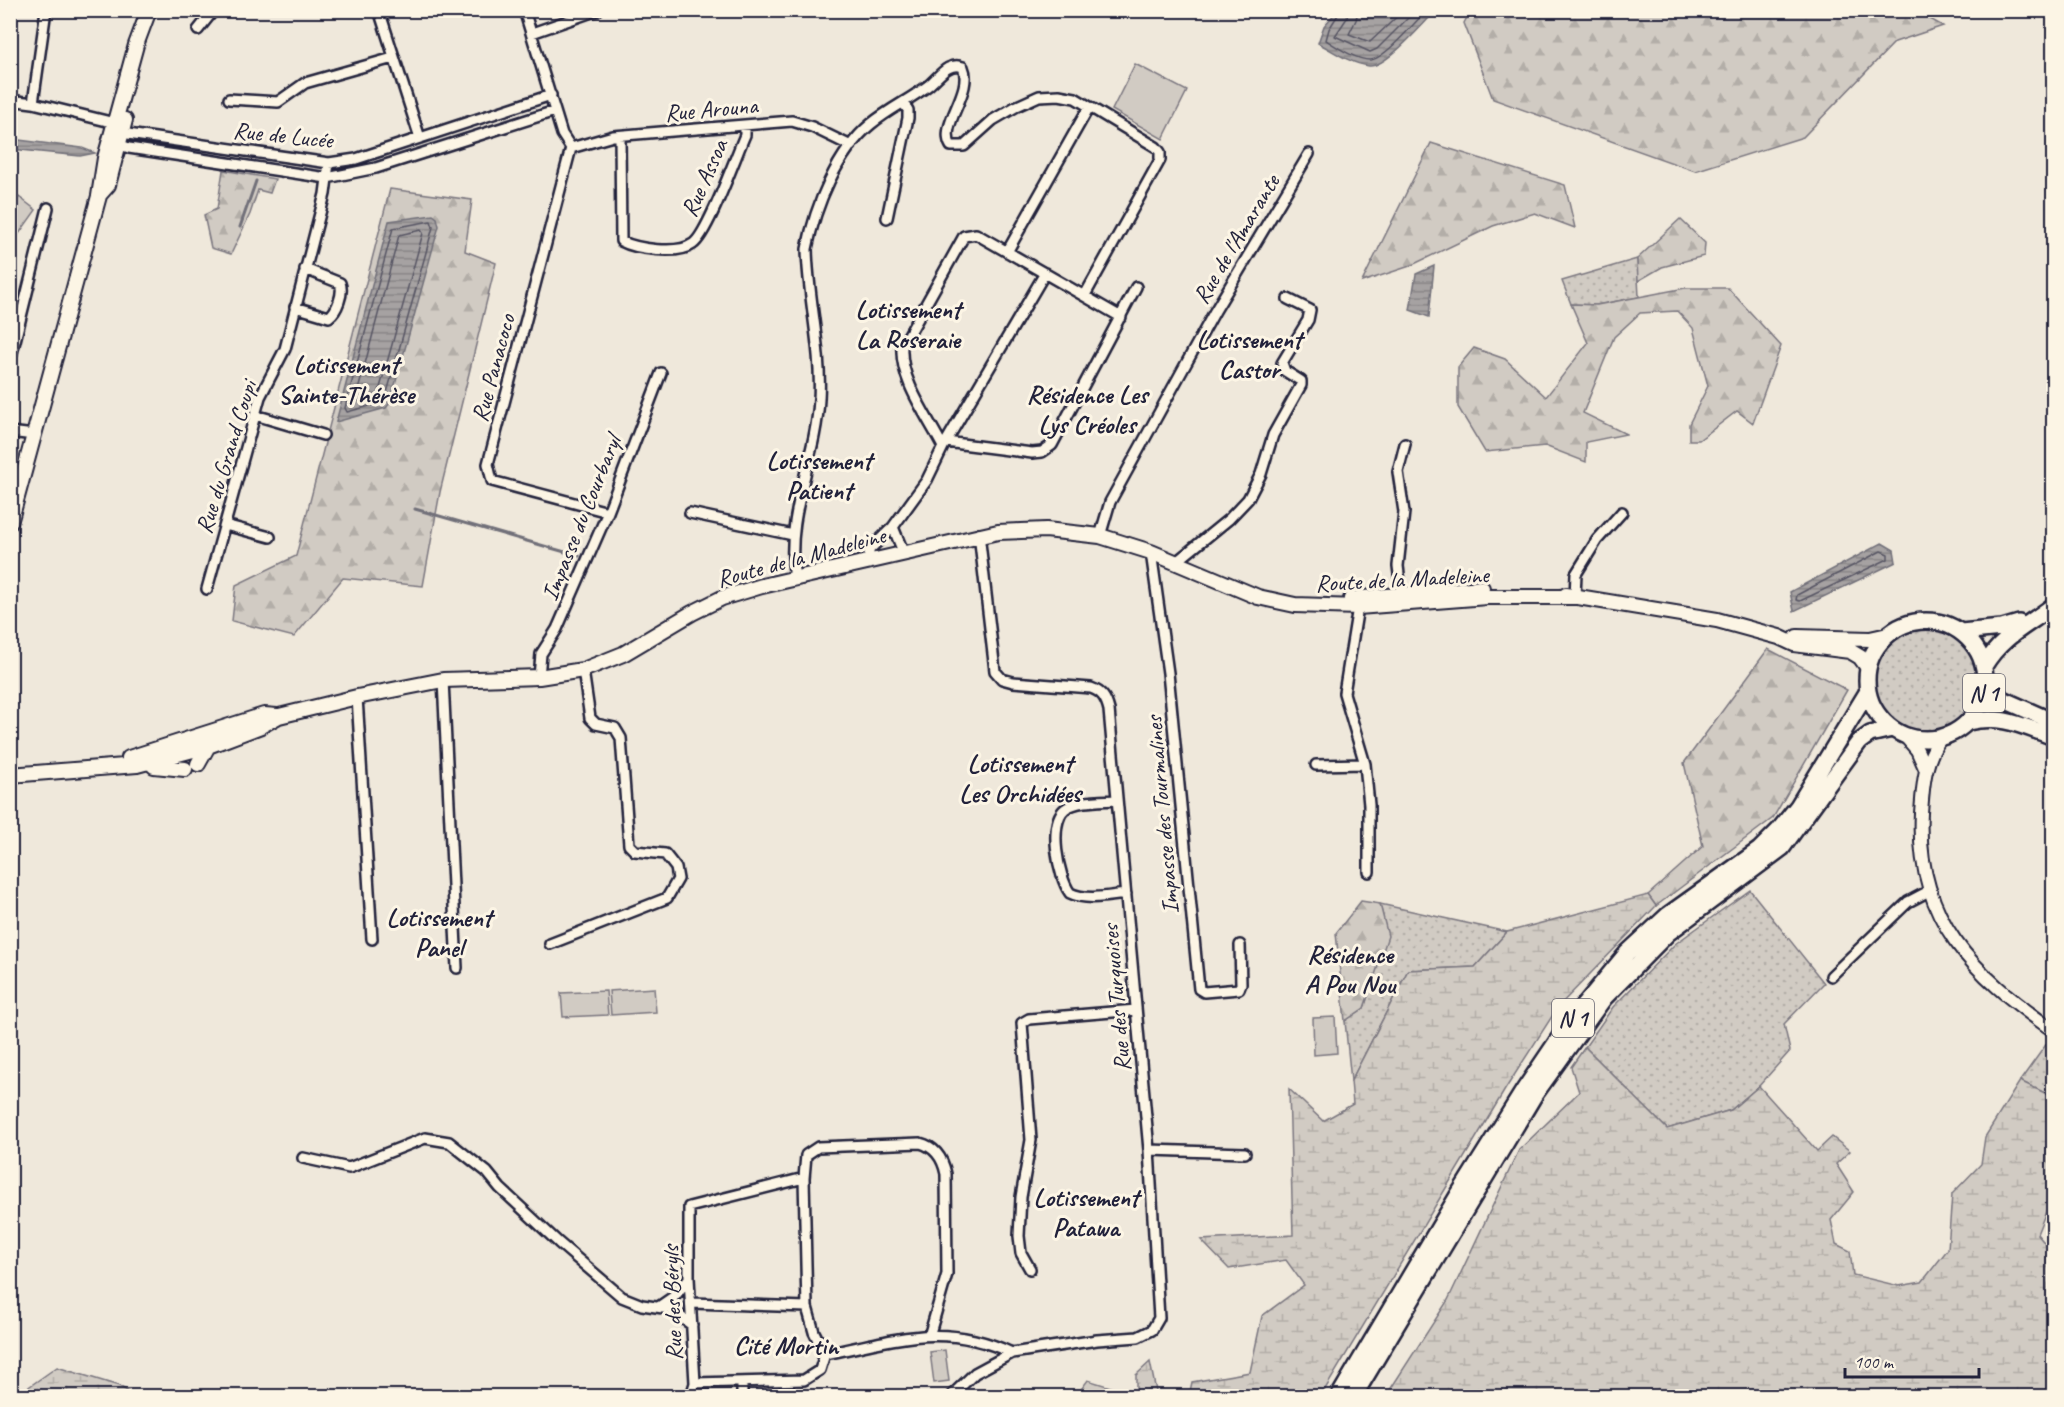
<svg xmlns="http://www.w3.org/2000/svg" width="2064" height="1407" font-family="Caveat,sans-serif">
<defs>
<pattern id="grass-dots" width="8" height="8" patternUnits="userSpaceOnUse" patternTransform="scale(1.5)"><rect width="8" height="8" fill="#d1cbc3"/><path d="M2 2h.1M6 6h.1" fill="none" stroke="#b3aea8" stroke-width="1.8" stroke-linecap="round"/></pattern>
<pattern id="forest-firs" width="22" height="20" patternUnits="userSpaceOnUse" patternTransform="scale(1.5)"><rect width="22" height="20" fill="#d1cbc3"/><path d="M5 1l3.5 6h-7zM16 11l3.5 6h-7z" fill="#b3aea8"/></pattern>
<pattern id="wetland-marsh" width="20" height="14" patternUnits="userSpaceOnUse" patternTransform="scale(1.5)"><rect width="20" height="14" fill="#d1cbc3"/><path d="M1 5h8M5 5V1M11 12h8M15 12V8" fill="none" stroke="#b3aea8"/></pattern>
<pattern id="water-rules" width="6" height="5" patternUnits="userSpaceOnUse" patternTransform="scale(1.5)"><rect width="6" height="5" fill="#a6a2a2"/><path d="M0 2.5h6" fill="none" stroke="#878485"/></pattern>
</defs>
<rect width="100%" height="100%" fill="#efe8db"/>
<filter id="ink" filterUnits="userSpaceOnUse"><feTurbulence type="fractalNoise" baseFrequency=".0167" numOctaves="2"/><feDisplacementMap in="SourceGraphic" scale="12" xChannelSelector="R" yChannelSelector="G"/><feConvolveMatrix kernelMatrix="1 2 1 2 8 2 1 2 1" color-interpolation-filters="sRGB"/></filter>
<g filter="url(#ink)">
<path fill="url(#grass-dots)" stroke="#7a767f" stroke-width="1.5" d="M1637 259 1639 297 1596 305 1571 304 1562 281Z
M1873 679a53 53 0 1 1 106 0a53 53 0 1 1-106 0Z
M1750 890 1824 983 1784 1024 1790 1051 1759 1086 1731 1110 1667 1129 1585 1047 1613 1007 1675 944Z
M1380 904 1507 932 1475 967 1408 970 1351 1081 1345 1021 1364 1008 1387 936Z
M2050 1039 2053 1042V1097L2020 1081Z"/>
<path fill="url(#forest-firs)" stroke="#7a767f" stroke-width="1.5" d="M1471 10H1914L1943 26 1895 42 1803 137 1695 171 1493 99 1464 23Z
M1431 143 1565 185 1575 228 1535 213 1493 226 1410 266 1362 282Z
M223 170 275 179 270 193 258 190 250 214 231 254 211 248 204 215 217 209Z
M390 189 472 200 465 251 496 263 440 492 423 586 343 578 294 637 232 621 236 585 296 556Z
M1680 219 1705 243 1704 256 1662 267 1638 281 1637 259Z
M1685 288H1728L1781 346 1753 423 1737 411 1699 440H1689V424L1708 386 1693 328 1677 311 1640 313 1614 337 1583 413 1626 434 1586 442V462L1545 446 1485 452 1458 407V367L1474 348 1505 359 1546 397 1588 343 1571 304 1597 305Z
M1768 649 1847 690 1773 818 1656 906 1648 895 1703 846 1684 763Z
M1361 901 1380 904 1388 936 1364 1008 1345 1021 1336 933Z"/>
<path fill="url(#wetland-marsh)" stroke="#7a767f" stroke-width="1.5" d="M1648 895 1656 906 1558 1007 1506 1088 1321 1396H1189L1192 1382 1250 1372 1262 1316 1304 1285 1286 1260 1229 1269 1201 1240 1293 1235 1289 1089 1323 1121 1353 1104 1351 1081 1408 970 1475 967 1507 932Z
M1585 1047 1667 1129 1731 1110 1759 1086 1817 1151 1832 1137 1850 1151 1836 1164 1854 1192 1831 1220 1836 1244 1850 1251 1853 1275 1899 1286 1922 1282 1948 1249 1952 1194 1981 1164 1985 1137 2020 1081 2053 1097V1194L2037 1234 2053 1253V1396H1386L1448 1300 1519 1150 1579 1092 1571 1067Z
M1150 1362 1157 1396H1076L1088 1380 1136 1395V1375Z
M57 1367 119 1386 136 1396H16Z"/>
<path fill="#d1cbc3" stroke="#7a767f" stroke-width="1.5" d="M1135 64 1187 91 1163 139 1112 110Z
M19 197 36 210 11 245V209Z
M654 988 656 1012 611 1015 609 991Z
M606 991 608 1015 563 1017 561 993Z
M1335 1017 1337 1053 1314 1055 1313 1018Z
M945 1350 949 1381 934 1383 930 1352Z"/>
<path fill="url(#water-rules)" stroke="#716f79" stroke-width="1.5" d="M1337 11V10L1436 11C1423 23 1386 68 1369 66 1351 64 1333 51 1318 43L1324 26Z
M11 139 82 148 95 153 80 156 11 149Z
M433 215 437 218 439 226 390 403 386 408 336 422 389 221Z
M1434 266 1429 317 1410 310 1416 274Z
M1882 543 1894 550 1896 562 1794 611 1790 592Z"/>
<g fill="none" stroke-linecap="round" stroke-linejoin="round">
<path stroke="#575564" stroke-width="1.5" d="M1341 10 1329 29 1326 40C1337 47 1356 60 1370 60 1384 60 1416 21 1427 10
M1348 10 1347 18 1335 36 1370 52 1377 49 1416 10
M1358 10 1356 20 1349 34 1370 42 1404 10
M431 221 433 227 385 400 381 403 347 412 345 408 393 228Z
M421 230 423 233 378 395 358 401 356 398 399 235Z
M1881 551 1888 554V559L1800 601 1796 600 1797 595Z"/>
<path stroke="#716f79" stroke-width="3" d="M240 227 256 181
M415 509 579 556"/>
<defs>
<path id="minor" d="M379 10 420 138
M524 10 562 134 571 148
M198 30 214 10
M532 33 598 10
M229 99 278 102 305 83 393 58
M10 100 33 103 119 124
M33 103 46 10
M117 135 121 133 329 163 356 159 551 95
M620 136 621 241C636 249 678 255 693 244 708 234 736 155 745 135V126
M115 143 129 148 327 178 376 168 555 111
M571 148 488 464 492 481 608 512
M571 148 613 136 792 121 812 127 851 146
M887 218 908 118V110L903 103
M1007 252 1089 107
M295 307 329 317C337 311 344 293 340 283L305 269
M10 361 48 208
M255 415 323 435
M10 432 34 435
M946 442 1032 453 1042 452 1052 445 1136 287
M943 447C928 417 900 381 902 347L964 236 976 234 1121 317
M690 513 793 535
M225 525 270 537
M893 527 904 554
M1100 536 1110 502 1215 311 1309 154
M1151 552 1168 673 1199 989 1204 992 1239 989 1241 984 1240 945
M869 563V550L893 527 927 480 943 447 1045 273
M1175 563 1229 519 1248 499 1261 474 1273 435 1301 385V381L1285 371 1282 363 1308 320 1310 310 1288 299
M795 579C784 516 816 460 819 399 822 349 808 299 807 249 815 207 837 152 871 124 889 109 911 99 929 85 939 77 948 61 963 67 974 92 938 125 951 146H964L993 120 1017 106 1039 96 1059 95 1075 98 1156 147 1160 152V160L1085 295
M207 589 260 397 285 349 325 194 329 163
M1575 597 1576 574 1597 540 1622 512
M1402 598 1398 566 1404 512 1398 472 1405 444
M1358 607 1344 693 1365 764 1369 805V872
M539 677 541 654 557 629 608 512 661 373
M443 680 457 968
M357 697 372 939
M1316 765 1365 764
M1116 800C1101 801 1077 800 1065 809 1048 823 1058 877 1070 893 1086 901 1109 896 1126 894
M550 944 667 898 678 879 676 868 665 854 635 851 629 845 621 738 615 728 596 724 590 718 583 670
M1831 976 1908 902 1929 891
M1149 1150 1245 1153
M303 1158 349 1168 425 1138 449 1142 487 1172 500 1188 559 1243 622 1297 642 1305 670 1309 692 1325
M1030 1269 1021 1253 1019 1236 1021 1197 1031 1140 1022 1023 1029 1019 1136 1010
M692 1303 807 1307
M660 1306 676 1295 689 1278
M825 1354 814 1332 807 1307 804 1178 806 1155 818 1147 920 1143C936 1147 943 1159 946 1174L947 1274 930 1333
M825 1354C896 1340 943 1321 1012 1353
M695 1383 804 1380 820 1370 825 1354
M742 1383V1396
M691 1396 695 1383 689 1278V1207L804 1178
M951 1396 975 1373 1012 1353 1097 1340 1138 1337 1152 1330 1159 1318 1149 1150 1109 710C1106 698 1102 692 1091 688L1013 682 1002 679 995 671 979 534"/>
<path id="tertiary" d="M1905 736 1917 750 1925 768
M1940 739C1924 762 1923 785 1921 813 1915 919 1973 974 2054 1031"/>
<path id="secondary" d="M100 194 108 185 125 120
M10 523 99 196 105 158 136 45 149 10
M1566 595 1717 620 1779 637 1794 644 1850 651 1860 657 1868 668
M1351 599 1482 588
M1797 637 1870 639 1888 635
M129 758 264 715 277 716
M198 764 208 746
M154 766 185 769
M10 775 137 765 208 746 261 726 279 716 357 697 443 680 539 677 583 670 623 654 692 613 722 598 762 586 998 532 1046 530 1100 536 1151 552 1258 597 1295 605 1358 607 1487 597H1575"/>
<path id="primary" d="M1867 680a59 59 0 1 1 118 0a59 59 0 1 1-118 0Z
M1961 632 2002 628 2019 623
M1984 666C2003 635 2026 627 2054 605
M1986 679 2002 699 2054 722
M1968 722C2002 714 2022 726 2054 737
M1339 1396 1457 1197 1524 1090 1570 1022 1627 953 1668 915 1759 850 1779 830 1798 806 1868 691
M1354 1396 1535 1094 1604 998 1668 933 1782 848 1859 742 1870 734 1892 729"/>
</defs>
<use href="#minor" stroke="#22223b" stroke-width="14"/>
<use href="#tertiary" stroke="#22223b" stroke-width="16"/>
<use href="#secondary" stroke="#22223b" stroke-width="18"/>
<use href="#primary" stroke="#22223b" stroke-width="20"/>
<use href="#minor" stroke="#fcf5e5" stroke-width="9"/>
<use href="#tertiary" stroke="#fcf5e5" stroke-width="12"/>
<use href="#secondary" stroke="#fcf5e5" stroke-width="14"/>
<use href="#primary" stroke="#fcf5e5" stroke-width="15"/>
</g>
</g>
<g text-anchor="middle" stroke-width="6" stroke-linejoin="round" paint-order="stroke">
<g fill="#fcf5e5" stroke="#63616e" stroke-width="1.5">
<rect x="1963" y="674" width="42" height="38" rx="4.5"/>
<rect x="1552" y="999" width="42" height="38" rx="4.5"/>
</g>
<g font-size="22" font-weight="bold" fill="#22223b">
<text x="1984" y="701">N 1</text>
<text x="1573" y="1026">N 1</text>
</g>
<g font-size="24" fill="#22223b" stroke="#fcf5e5">
<text transform="translate(711 109) rotate(-5)" y="8">Rue Arouna</text>
<text transform="translate(283 135) rotate(6)" y="8">Rue de Lucée</text>
<text transform="translate(704 178) rotate(-66)" y="8">Rue Assoa</text>
<text transform="translate(1236 239) rotate(-59)" y="8">Rue de l'Amarante</text>
<text transform="translate(493 368) rotate(-75)" y="8">Rue Panacoco</text>
<text transform="translate(226 457) rotate(-73)" y="8">Rue du Grand Coupi</text>
<text transform="translate(581 518) rotate(-68)" y="8">Impasse du Courbaryl</text>
<text transform="translate(801 557) rotate(-15)" y="8">Route de la Madeleine</text>
<text transform="translate(1402 579) rotate(-3)" y="8">Route de la Madeleine</text>
<text transform="translate(1162 815) rotate(-95)" y="8">Impasse des Tourmalines</text>
<text transform="translate(1116 998) rotate(-95)" y="8">Rue des Turquoises</text>
<text transform="translate(672 1303) rotate(-92)" y="8">Rue des Béryls</text>
</g>
<g font-size="26" font-weight="bold" fill="#22223b" stroke="#fcf5e5">
<text x="908" y="318">Lotissement<tspan x="908" dy="30">La Roseraie</tspan></text>
<text x="1249" y="348">Lotissement<tspan x="1249" dy="30">Castor</tspan></text>
<text x="346" y="373">Lotissement<tspan x="346" dy="30">Sainte-Thérèse</tspan></text>
<text x="1087" y="403">Résidence Les<tspan x="1087" dy="30">Lys Créoles</tspan></text>
<text x="819" y="469">Lotissement<tspan x="819" dy="30">Patient</tspan></text>
<text x="1020" y="772">Lotissement<tspan x="1020" dy="30">Les Orchidées</tspan></text>
<text x="439" y="926">Lotissement<tspan x="439" dy="30">Panel</tspan></text>
<text x="1350" y="963">Résidence<tspan x="1350" dy="30">A Pou Nou</tspan></text>
<text x="1086" y="1206">Lotissement<tspan x="1086" dy="30">Patawa</tspan></text>
<text x="786" y="1354">Cité Mortin</text>
</g>
</g>
<rect width="2064" height="1407" fill="none" stroke="#fcf5e5" stroke-width="36"/>
<rect x="18" y="18" width="2028" height="1371" fill="none" stroke="#22223b" stroke-width="2" filter="url(#ink)"/>
<path d="M1845 1368v9h134v-9" fill="none" stroke="#22223b" stroke-width="3"/>
<text x="1854" y="1368" font-size="18" fill="#22223b" stroke="#fcf5e5" stroke-width="4.5" paint-order="stroke">100 m</text>
</svg>
